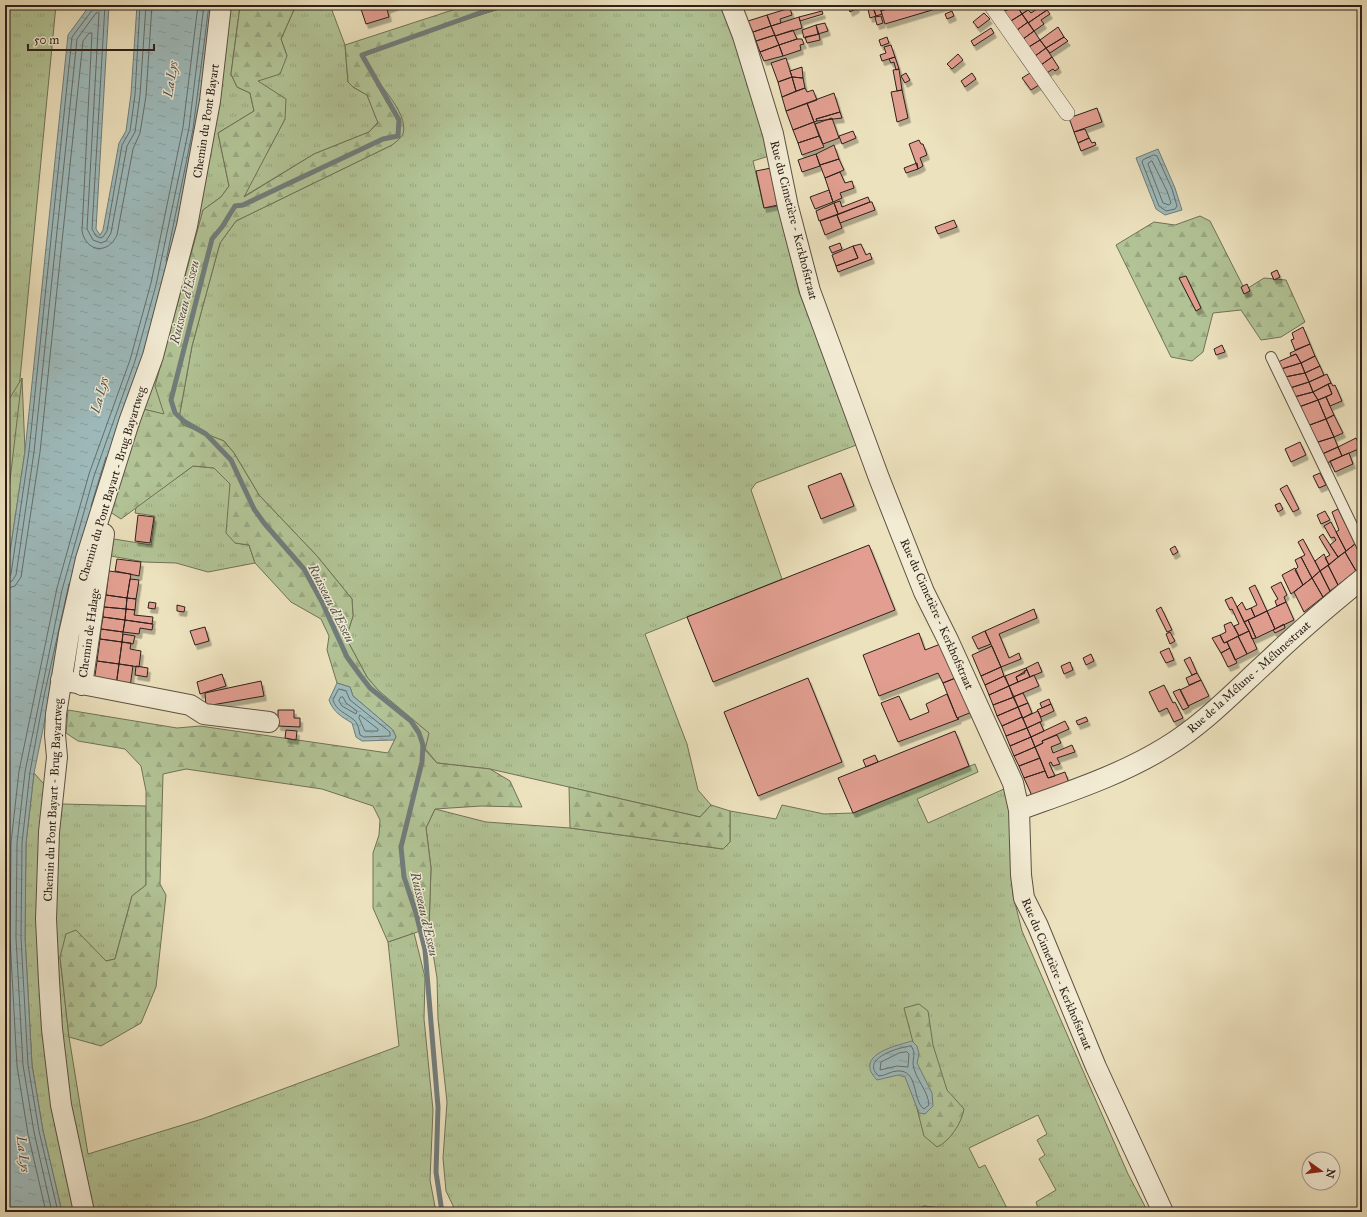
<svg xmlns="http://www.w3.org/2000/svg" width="1367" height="1217" font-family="'IM FELL Great Primer',serif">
<defs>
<pattern id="grass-tufts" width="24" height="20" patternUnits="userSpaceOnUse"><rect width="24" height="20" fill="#b2c496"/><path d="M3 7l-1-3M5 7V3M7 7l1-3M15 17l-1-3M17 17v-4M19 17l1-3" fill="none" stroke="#99a881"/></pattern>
<pattern id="forest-firs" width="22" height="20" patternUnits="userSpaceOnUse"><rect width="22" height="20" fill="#b2c496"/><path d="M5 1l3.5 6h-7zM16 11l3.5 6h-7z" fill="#99a881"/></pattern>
<pattern id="water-ripples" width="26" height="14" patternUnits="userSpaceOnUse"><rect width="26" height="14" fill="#9ebbbc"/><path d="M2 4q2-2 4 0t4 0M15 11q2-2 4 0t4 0" fill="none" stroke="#88a0a1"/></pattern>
<filter id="shadow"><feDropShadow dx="2.5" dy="4.5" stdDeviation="0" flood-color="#0004"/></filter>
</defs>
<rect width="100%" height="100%" fill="#ede2be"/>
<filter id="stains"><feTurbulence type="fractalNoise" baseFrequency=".005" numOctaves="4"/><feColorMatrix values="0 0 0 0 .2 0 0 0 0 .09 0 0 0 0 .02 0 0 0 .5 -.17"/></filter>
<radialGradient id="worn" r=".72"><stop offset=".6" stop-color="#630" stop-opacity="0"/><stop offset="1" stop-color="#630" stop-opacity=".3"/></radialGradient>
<path fill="url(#grass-tufts)" stroke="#707258" d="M5 5H56L17 410 22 378 25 451 5 586Z
M296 5H330L345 45 348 82 353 87 367 95 378 122 369 132 314 154 243 197 285 119 257 81 287 56 281 39Z
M511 5H721L756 100 769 156 753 161 764 208 779 206 799 292 859 444 756 483 751 490 782 579 645 634 687 744 698 790 711 805 700 817 490 769 437 763 367 677 346 638 353 616 352 599 317 556 259 495 234 453 224 441 183 425 179 418 192 346 220 243 236 221 392 145 398 109 367 68 362 59 365 52Z
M240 6 231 74 237 87 250 93 254 111 218 133 229 186 221 197 203 210 165 415 143 409 212 17Z
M193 466 214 468 230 484 235 543 249 545 255 563 208 572 176 563 144 562 111 556 114 539 151 545 155 516 135 513 136 507Z
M975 764 978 772 917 799 928 823 1004 789 1013 823V895L1022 931 1128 1174 1148 1212H1039L1036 1202 1056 1190 1039 1159 1045 1155 1037 1140 1047 1134 1038 1115 969 1148 979 1168 985 1165 1009 1212H951L949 1209 924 1206 908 1212H456L446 1191 443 1158 447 1102 438 1019 437 978 429 928 431 868 426 828 435 809 486 822 570 828 723 849 730 842V811L776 819 782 805 824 814 853 813Z
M34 773 62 804 146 806V885L132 896 115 959 106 961 60 957 69 1037 88 1154 202 1119 399 1046 388 942 414 933 425 977 424 1019 433 1110 430 1180 436 1212H62L43 1131 32 1065 25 938 26 843Z"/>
<path fill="url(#forest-firs)" stroke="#707258" d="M242 5H296L281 39 287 56 280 74 258 81 286 99 285 119 244 197 314 154 369 132 378 123 367 95 353 87 348 82 345 45 468 5H511L365 52 362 59C372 78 410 112 403 134 401 138 396 142 392 145L236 221 220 243 192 346 179 418 183 425 224 441 234 453 259 495 317 556 352 599 353 616 346 638 367 677 379 691 429 733 425 750 437 763 490 769 510 781 522 807 481 806 435 809 426 828 431 868 429 928 388 942 373 908V853L379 835 380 820 373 806 322 789 186 769 163 774 160 884 166 895 156 987 141 1023 101 1046 69 1037 60 957 66 934 76 930 106 961 115 959 132 896 146 885V791L141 766 125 749 78 741 66 733 68 710 177 728 200 726 388 753 396 737 393 730 353 696 350 687 337 683 327 650 329 636 321 619 291 602 255 563 249 545 235 543 226 533 230 484 214 468 193 466 121 519 107 510 143 409 164 414 155 386 203 210 221 197 229 186 218 133 254 111 250 93 237 87 231 74 240 6Z
M1200 216 1210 221 1245 290 1264 278 1286 280 1305 322 1281 337 1261 340 1241 310 1213 313 1203 352 1192 361 1171 357 1116 245 1154 222 1175 225Z
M22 378 5 523V406Z
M569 787 700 817 711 805 730 811V842L723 849 570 828Z
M919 1004 928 1011 933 1045 947 1090 964 1109C962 1123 949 1142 937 1147L924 1136 910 1081 914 1046 904 1008Z
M924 1206 949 1209 951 1212H908Z"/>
<path fill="url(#water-ripples)" stroke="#717d7b" d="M90 5H109L96 229 100 235 103 230 119 143 126 131 131 94 137 5H213L204 86 165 287 71 592 34 773 26 843 25 938 32 1065 43 1131 62 1212H5V586L25 451 68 35Z
M1158 149 1175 188 1182 210 1165 215 1156 209 1136 158Z
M337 683 350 687 353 696 393 730 396 737 394 740 362 741 356 737 352 723C342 717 333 712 329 700Z
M912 1041 917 1046 919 1054 917 1063 932 1093 933 1106 925 1114 919 1113 905 1077 898 1075 877 1080C853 1055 895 1046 912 1041Z"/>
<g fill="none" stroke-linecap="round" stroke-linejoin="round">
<path stroke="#666e6b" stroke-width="1" d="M105 5 92 229 96 236 100 238 103 237 107 231 122 145 130 131 135 95 140 5
M1154 155 1157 156 1172 189 1177 206 1175 209 1166 211 1159 206 1142 162 1143 160Z
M1152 161 1167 191 1171 203 1169 205 1163 203 1148 164Z
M166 261 193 129 209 5
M91 506 106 457
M5 578 9 577 11 574 29 451 72 37 93 9 94 5
M5 583 12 581 16 575 34 452 77 39 96 13H99L87 229 93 240 101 243 106 241 111 233 127 146 135 132 140 95 146 5
M5 589 15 586 21 577 40 452 83 41 89 33H92L82 231C86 252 108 255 117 235L133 149 140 133 146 96 152 5
M339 689 346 691 350 700 390 732V736L364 737 360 735C359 730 358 723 354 720 346 713 336 711 333 700Z
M341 697H343L346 703 357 711 356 714 342 706 339 701Z
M360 715 378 729V731H365L359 718Z
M911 1046C916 1052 913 1057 913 1064 915 1079 928 1090 929 1105L924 1109C912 1101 919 1069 897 1071 891 1071 885 1076 879 1076 859 1059 899 1047 911 1046Z
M907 1052 909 1054 908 1067 897 1066 880 1070 881 1062 899 1053Z
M46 1212 28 1134 17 1066 10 938 11 843 19 771 57 588 89 474 130 360 151 283 183 127 198 5
M52 1212 34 1132 23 1065 16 938 17 843 25 772 62 590 94 476 135 361 156 285 189 128 204 5
M58 1212 39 1131 28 1065 21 938 22 843 30 772 44 696 69 584"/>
<path stroke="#717d7b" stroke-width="5" d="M442 1212 436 1172 438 1107 425 950 416 913 404 877 401 847 422 762 423 745 419 733 411 721 370 688 360 675 347 657 322 602 304 569 264 523 254 509 231 460 206 434 185 422 175 413 171 400 212 239 222 227 235 206 243 205 383 139 398 136 399 120 362 55 502 5"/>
</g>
<path fill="#e29f91" stroke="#2d211a" filter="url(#shadow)" d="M373 5H397L387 9 389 17 366 24 361 9Z
M848 5H856L857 8 850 12Z
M879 5 882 14 876 16 873 6Z
M900 5H949L885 24 881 11Z
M1000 5H1016L1017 6 999 13Z
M1019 5H1035L1022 14 1017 6Z
M1043 5 1047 10 1028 23 1022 14 1028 10 1031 13Z
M1017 6 1022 14 1006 24 999 13Z
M790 8 792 15 780 19 781 23 771 26 767 15Z
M873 8 876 16 870 18 868 9Z
M1047 10 1050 14 1041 20 1044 24 1034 31 1028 23Z
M822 11 823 14 800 21 799 17Z
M952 11 954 16 947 19 945 14Z
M984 13 990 19 978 28 973 22Z
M1022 14 1028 22 1013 33 1006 24Z
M767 15 771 26 753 32 748 21Z
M881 16 883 23 877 25 875 17Z
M799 17 802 28 775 36 771 26Z
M1028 22 1034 31 1019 42 1013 33Z
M825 23 828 31 818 34 816 25Z
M816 25 819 34 804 38 802 30Z
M771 26 775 35 756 41 753 32Z
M1058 27 1064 37 1046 48 1040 40Z
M991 28 994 33 974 46 971 41Z
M793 30 797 39 779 45 775 36Z
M1034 31 1040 40 1024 50 1019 42Z
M819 34 820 40 807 43 805 37Z
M775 35 779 45 760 52 756 41Z
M887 37 889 43 881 46 879 40Z
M1064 37 1068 41 1050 53 1046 48Z
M797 39H802L804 44 800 45 801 50 783 56 779 45Z
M1040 40 1046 48 1031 59 1024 50Z
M779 45 783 56 764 61 760 52Z
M891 45 895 57 882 61 880 55 886 53 884 47Z
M1046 48 1052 57 1037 68 1031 59Z
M958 54 963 60 952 69 947 64Z
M895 57 899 69 896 70 894 62 891 63 889 59Z
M1052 57 1059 68 1055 71 1053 69 1042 76 1037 68Z
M786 58 792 77 778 82 771 63Z
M802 67 803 78 792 77 790 71Z
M899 69 902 90 897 91 893 70Z
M906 73 910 80 905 83 901 76Z
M972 73 976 79 965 87 961 81Z
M1030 73 1039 85 1031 90 1022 78Z
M792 77 803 78 805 88 796 91Z
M792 77 796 91 782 97 778 82Z
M805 88 807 92 813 90 817 100 786 111 782 97Z
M902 90 908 118 897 122 891 92Z
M834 93 840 112 816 119 817 121 814 122 807 103Z
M807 103 814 122 793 130 786 111Z
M1097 108 1102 122 1074 132 1069 118Z
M840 112 842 118 817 121 816 119Z
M832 118 839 138 823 144 815 124Z
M814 122 819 136 798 143 793 130Z
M1085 129 1089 138 1078 143 1074 132Z
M853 131 856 138 842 144 839 136Z
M819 136 824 147 802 155 798 143Z
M1089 138 1092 143 1095 142 1096 145 1081 151 1078 143Z
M919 140 921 144H923L927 155 920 158 923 166 918 169 909 144Z
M834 145 839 159 820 165 816 154Z
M816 154 820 166 802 172 798 160Z
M839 159 844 170 825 178 820 165Z
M917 163 918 169 906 173 904 168Z
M771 168 778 205 764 208 756 171Z
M840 172 845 183 852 181 854 188 840 193 842 198 833 202 825 178Z
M829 190 833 202 815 209 810 197Z
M868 197 870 202 838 214 834 203 840 201 842 207Z
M870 202H872L875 210 840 223 837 215Z
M834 203 838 214 819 221 816 211Z
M837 215 842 228 825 235 820 221Z
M954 220 957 227 938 234 935 227Z
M840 243 842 249 832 253 829 247Z
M861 244 866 255 870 253 872 259 838 272 836 266 858 258 853 246Z
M853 246 858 258 836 266 832 255Z
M1277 270 1280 277 1274 280 1271 273Z
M1186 276 1201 308 1196 311 1179 278Z
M1247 284 1250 291 1244 294 1241 287Z
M1303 327 1310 344 1295 350 1291 340 1294 339 1292 333Z
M1310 344 1315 356 1301 363 1296 354 1291 356 1290 353Z
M1222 345 1225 352 1216 355 1214 349Z
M1296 354 1301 363 1281 369 1278 362Z
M1315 356 1320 366 1305 373 1301 363Z
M1301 363 1305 373 1285 377 1281 369Z
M1320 366 1324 375 1309 382 1305 373Z
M1305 373 1309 382 1290 388 1285 377Z
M1327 374 1331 383 1313 392 1309 382Z
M1309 382 1313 392 1294 397 1290 388Z
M1331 383 1333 386 1335 385 1342 401 1330 406 1326 397 1332 394 1328 384Z
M1328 384 1332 394 1318 400 1313 392Z
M1313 392 1318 400 1299 407 1294 397Z
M1326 397 1334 415 1326 419 1318 400Z
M1318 400 1326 419 1307 426 1299 407Z
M1334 415 1343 433 1334 437 1326 419Z
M1326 419 1334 437 1315 443 1307 426Z
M1334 437 1338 447 1320 455 1315 443Z
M1356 438 1361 448 1342 456 1338 447Z
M1300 442 1306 455 1291 462 1285 449Z
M1338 447 1342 456 1325 464 1320 455Z
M1349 453 1353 464 1335 472 1330 461Z
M841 473 854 506 821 519 808 486Z
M1320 473 1326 485 1319 488 1313 476Z
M1287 485 1299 509 1293 512 1280 489Z
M1280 503 1283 509 1278 512 1275 505Z
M1338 509 1355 544 1346 551 1336 532 1339 530 1332 512Z
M1325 511 1330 520 1321 524 1317 515Z
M138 515 154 517 150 543 135 541Z
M1331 522 1346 551 1338 557 1330 545 1336 540 1334 537 1331 538 1324 526Z
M1323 534 1338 557 1329 565 1325 558 1330 555 1319 537Z
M1303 539 1320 571 1312 578 1301 557 1305 555 1298 542Z
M1355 544 1362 559V566L1356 571 1345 552Z
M869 545 895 610 713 682 687 617Z
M1175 546 1178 552 1173 555 1170 549Z
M1345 552 1356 571 1338 585 1328 565Z
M1324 554 1329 565 1320 571 1315 561Z
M1301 557 1312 578 1303 585 1295 570 1298 567 1295 560Z
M117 559 141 562 139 576 115 571Z
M1328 565 1338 585 1330 591 1320 571Z
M1295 568 1303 585 1291 594 1282 575Z
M109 571 131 574 127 598 106 595Z
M1320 571 1330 591 1323 597 1312 578Z
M1312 578 1323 597 1304 612 1294 592Z
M130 579 139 580 136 599 127 598Z
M1281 582 1287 595 1284 597 1286 602 1277 606 1275 601 1278 599 1271 587Z
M1255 585 1267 611 1255 617 1251 608 1257 605 1249 588Z
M106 595 127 598 126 609 104 607Z
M1232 597 1249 631 1239 636 1234 626 1239 624 1232 609 1230 610 1225 600Z
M127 598 136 599 135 610 126 609Z
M149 602 156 603 155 609 148 608Z
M1242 602 1246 610 1251 608 1255 617 1244 622 1237 607Z
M1286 602 1294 620 1275 629 1267 611Z
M177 605 185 607 184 612 177 611Z
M104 607 126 609 125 620 103 617Z
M1161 607 1172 630 1167 632 1156 610Z
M126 609 135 610 134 615 153 617 152 624 125 620Z
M1034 609 1037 618 999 634 1009 658 1019 653 1021 659 1001 667 985 631Z
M1267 611 1275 629 1256 638 1248 620Z
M103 617 125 620 123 632 101 629Z
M125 620 153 624 152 630 140 628 139 634 123 632Z
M1248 620 1256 638 1252 639 1249 631 1244 622Z
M1231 622 1239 636 1224 643 1220 635 1226 632 1224 625Z
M1284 624 1285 628 1275 633 1273 630Z
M205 627 209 641 195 645 190 631Z
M101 629 123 632 122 642 100 639Z
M985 631 991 644 978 649 972 637Z
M1249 631 1257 649 1247 654 1238 636Z
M1170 632 1175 641 1170 644 1166 634Z
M919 633 925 650 943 643 958 677 943 683 938 673 879 696 863 655Z
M123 634 135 636 133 644 122 642Z
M1220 635 1224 643 1227 642 1230 648 1221 653 1212 638Z
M1238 636 1247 654 1235 660 1227 642Z
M100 639 122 642 119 664 97 661Z
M122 642 131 643 130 649 141 651 139 667 119 664Z
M992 646 1001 667 981 676 972 655Z
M1169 648 1174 660 1166 663 1160 652Z
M1230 648 1237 663 1228 667 1221 653Z
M1091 654 1094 661 1086 665 1083 658Z
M1190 657 1197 673 1192 675 1184 660Z
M97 661 119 664 116 686 94 683Z
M1038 662 1042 672 1030 677 1026 668Z
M1070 662 1073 670 1064 674 1061 666Z
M119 664 133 666 130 687 116 686Z
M136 666 148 668 147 677 135 675Z
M1001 667 1004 676 985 685 981 676Z
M1026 668 1027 670 1024 671 1025 673 1016 677 1018 682 1009 686 1005 676Z
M1027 670 1030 677 1018 682 1016 677Z
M1197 673 1201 680 1189 685 1186 678Z
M222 674 226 686 200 694 197 682Z
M1034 675 1039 686 1013 697 1009 686Z
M1004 676 1009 686 989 695 985 685Z
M958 677 972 712 957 718 943 683Z
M808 678 842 762 758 796 724 712Z
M1201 680 1209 696 1188 706 1180 690Z
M261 681 264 696 206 706 205 693Z
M1164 685 1173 703 1175 702 1183 718 1174 722 1167 708 1159 712 1149 692Z
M1009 686 1014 697 993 705 989 695Z
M1180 689 1189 707 1183 710 1173 692Z
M1023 693 1028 703 1018 707 1013 697Z
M947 694 957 718 959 719 898 742 881 703 899 696 910 720 929 712 926 704Z
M1014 697 1018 707 997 716 993 705Z
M1049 699 1051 704 1042 708 1040 703Z
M1028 703 1032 713 1023 718 1018 707Z
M1051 704 1054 711 1041 717 1037 710Z
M1018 707 1022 717 1002 726 997 716Z
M278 710H294V718H300V727L278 726Z
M1038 711 1042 721 1027 728 1023 718Z
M1022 717 1027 728 1006 736 1002 726Z
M1086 717 1088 721 1078 725 1076 721Z
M1065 721 1069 729 1042 741 1043 743 1035 747 1031 737Z
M1040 722 1044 731 1031 737 1027 728Z
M1027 728 1031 737 1010 746 1006 736Z
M286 730 297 731 296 740 285 738Z
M955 731 969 766 853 813 838 778Z
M1057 735 1061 743 1051 747 1053 753 1072 745 1075 752 1057 758 1060 764 1053 766 1051 762 1049 763 1055 776 1048 778 1035 747 1043 743 1042 741Z
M1031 737 1035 747 1014 756 1010 746Z
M1035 747 1040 758 1019 766 1014 756Z
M875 755 878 762 866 767 863 760Z
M1040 758 1045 771 1024 778 1019 766Z
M1045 771 1048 778 1065 772 1069 783 1033 798 1024 778Z"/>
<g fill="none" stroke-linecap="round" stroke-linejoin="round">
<defs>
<path id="service" d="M1271 357 1362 546"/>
<path id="pedestrian" d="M991 5 1067 113"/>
<path id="minor" d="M731 5 743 36 773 134 788 207 810 291 879 478 924 592 948 640 1013 783 1019 810 1021 875 1024 898 1038 926 1096 1067 1163 1212
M61 680 190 705 204 714 269 722
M82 685 104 534
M1019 810C1068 792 1121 775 1166 747 1204 724 1235 691 1268 661 1298 632 1330 605 1362 579
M84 1212 61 1105 52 1029 49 981 46 919 49 832 57 757 55 735 56 714 69 634 86 559 129 422 153 356 187 226 210 101 221 5"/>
</defs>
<use href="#service" stroke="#5d5143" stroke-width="12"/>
<use href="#pedestrian" stroke="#5d5143" stroke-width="16"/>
<use href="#minor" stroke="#5d5143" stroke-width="22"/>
<use href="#service" stroke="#f3ecd5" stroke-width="10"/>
<use href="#pedestrian" stroke="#f3ecd5" stroke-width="15"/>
<use href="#minor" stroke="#f3ecd5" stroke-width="20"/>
</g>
<g text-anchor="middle" stroke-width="3" stroke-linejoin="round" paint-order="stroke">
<g font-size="12" fill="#2d211a" stroke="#f3ecd5">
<text transform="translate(206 121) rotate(-81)" y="4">Chemin du Pont Bayart</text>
<text transform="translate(794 220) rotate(76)" y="4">Rue du Cimetière - Kerkhofstraat</text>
<text transform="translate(112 484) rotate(-73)" y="4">Chemin du Pont Bayart - Brug Bayartweg</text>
<text transform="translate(937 614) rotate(66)" y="4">Rue du Cimetière - Kerkhofstraat</text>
<text transform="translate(89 633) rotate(-82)" y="4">Chemin de Halage</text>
<text transform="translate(1249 677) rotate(-42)" y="4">Rue de la Mélune - Mélunestraat</text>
<text transform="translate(53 800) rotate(-87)" y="4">Chemin du Pont Bayart - Brug Bayartweg</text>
<text transform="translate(1057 974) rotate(67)" y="4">Rue du Cimetière - Kerkhofstraat</text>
</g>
<g font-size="13" font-style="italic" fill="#4f4f4b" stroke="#f3ecd5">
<text transform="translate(170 79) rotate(-81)" y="5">La Lys</text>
<text transform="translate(184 302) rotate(-76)" y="5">Ruisseau d'Esseu</text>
<text transform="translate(99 395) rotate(-75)" y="5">La Lys</text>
<text transform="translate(332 603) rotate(63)" y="5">Ruisseau d'Esseu</text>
<text transform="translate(425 914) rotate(77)" y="5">Ruisseau d'Esseu</text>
<text transform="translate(24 1154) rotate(83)" y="5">La Lys</text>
</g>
</g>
<rect width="1367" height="1217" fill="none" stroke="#ede2be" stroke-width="20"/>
<rect x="6" y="6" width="1355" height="1205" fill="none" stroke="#2d211a" stroke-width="2"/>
<rect x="10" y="10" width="1347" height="1197" fill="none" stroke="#2d211a"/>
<g transform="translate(1321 1171) rotate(104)"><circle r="19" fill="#f3ecd5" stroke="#a49b8a"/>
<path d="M0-3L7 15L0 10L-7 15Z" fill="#8f2418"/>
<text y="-6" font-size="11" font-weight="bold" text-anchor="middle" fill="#2d211a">N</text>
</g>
<path d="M28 44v6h126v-6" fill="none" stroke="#2d211a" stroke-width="2"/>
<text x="34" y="44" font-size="12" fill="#2d211a" stroke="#f3ecd5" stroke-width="3" paint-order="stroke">50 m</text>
<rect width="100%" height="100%" filter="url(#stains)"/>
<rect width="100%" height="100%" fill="url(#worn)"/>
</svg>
